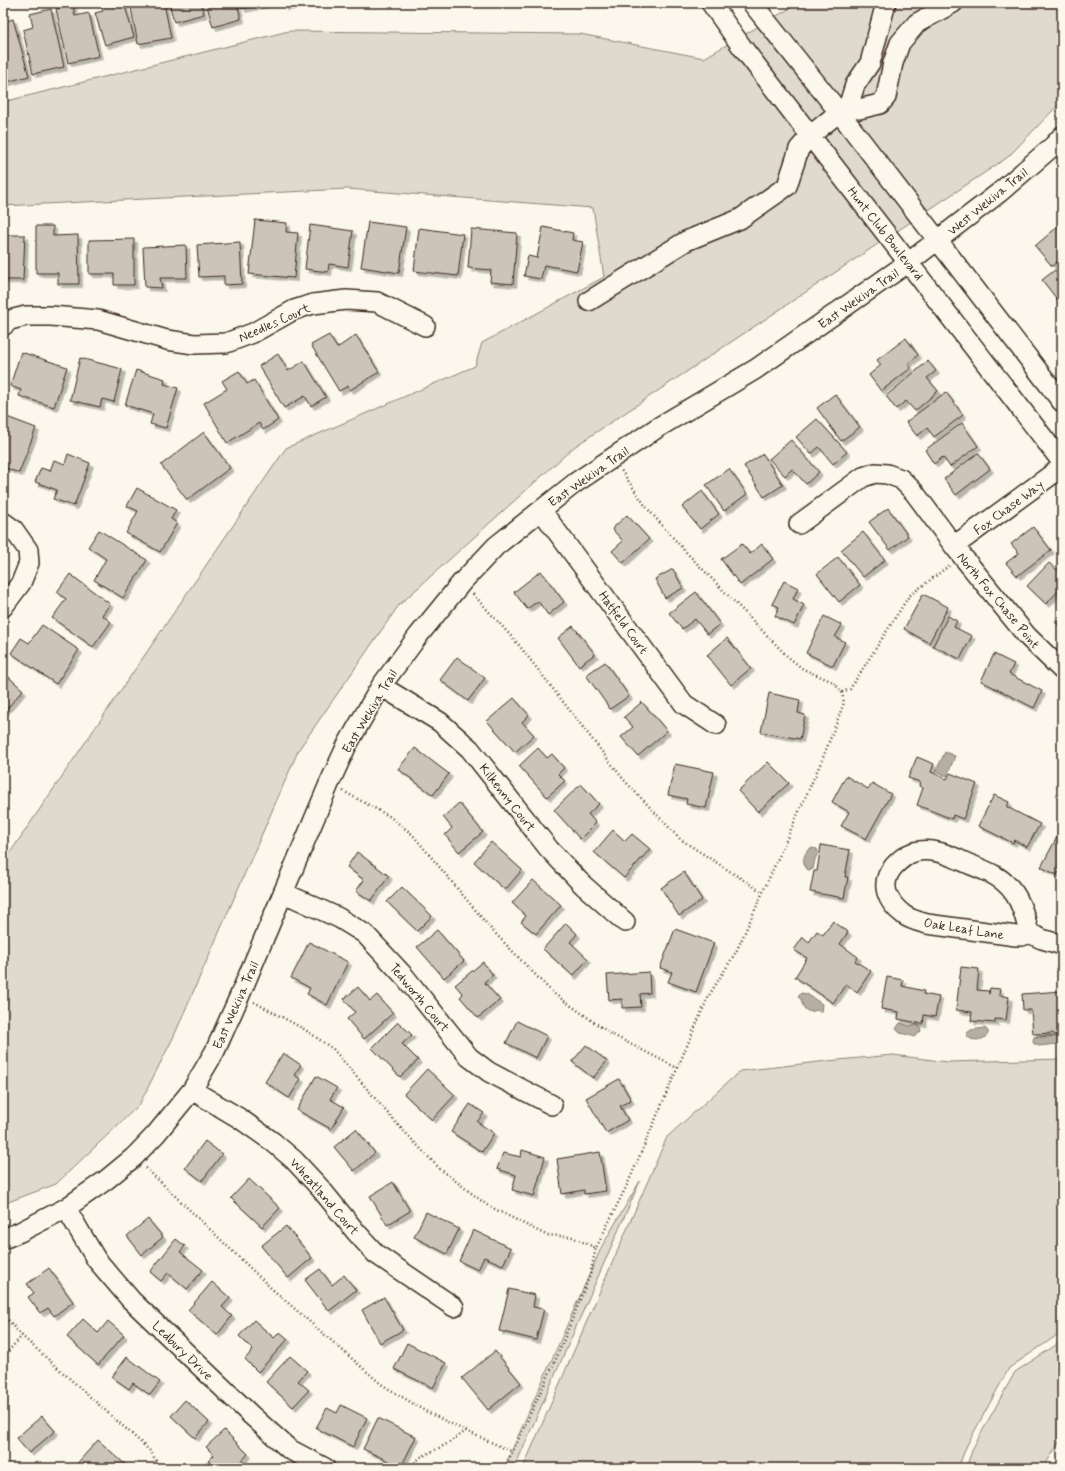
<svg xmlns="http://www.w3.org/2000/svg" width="1065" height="1471" font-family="Mynerve,sans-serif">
<defs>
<filter id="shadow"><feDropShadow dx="3.5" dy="3.5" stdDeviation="0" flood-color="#0004"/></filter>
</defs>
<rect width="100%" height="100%" fill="#fbf7ec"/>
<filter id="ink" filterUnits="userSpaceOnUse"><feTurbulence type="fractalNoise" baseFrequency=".025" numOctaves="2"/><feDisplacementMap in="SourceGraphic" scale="8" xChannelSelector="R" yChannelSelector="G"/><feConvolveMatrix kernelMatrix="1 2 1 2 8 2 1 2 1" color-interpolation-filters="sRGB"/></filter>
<g filter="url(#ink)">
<path fill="#dfd9ce" stroke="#8d8276" d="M799 3H1062V101L1008 157 574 447 399 605 299 749 174 1036 139 1105 56 1184 3 1204V863L286 448 475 366 482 343 604 277 593 208 347 189 3 206V102L289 31 580 34 704 58Z
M893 1055 948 1062 1062 1059V1332L1009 1368 967 1445 958 1468H523L667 1137 740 1071 827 1061Z
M640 1181 516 1464V1468H504L602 1246Z
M1062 1341V1438L1043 1468H966L973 1448 1015 1372Z"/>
<path fill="#b6aea2" stroke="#85796d" d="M945 752 955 756 947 776 936 771Z
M811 848 817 849 818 853 815 859 813 869 808 870C801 864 803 852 811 848Z
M801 993 807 994 822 1004 821 1013 817 1010C806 1014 803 1009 801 999L798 997Z
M900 1023 910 1026 917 1024 920 1026 921 1031 914 1037 909 1035 900 1033 896 1029Z
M985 1028 988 1031V1034C984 1041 972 1042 967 1036V1033L971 1030Z
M1049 1035 1057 1037 1058 1044 1038 1046 1037 1044H1034L1033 1040 1034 1037Z"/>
<path fill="#ccc4b9" stroke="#3b2a1e" filter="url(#shadow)" d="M100 3H124L134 37 105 45 95 13 103 11Z
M130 3H164L171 38 138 44Z
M169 3H201L204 14 174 22Z
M206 3H237L241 19 213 27Z
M241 3H269L242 9Z
M283 3H308L284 7Z
M73 5 75 16 89 13 99 56 68 63 56 9Z
M51 9 64 67 33 74 23 30 33 27 30 14Z
M13 19 29 76 3 83V22Z
M255 220 287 223 286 232 298 233 294 278 249 274Z
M368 222 406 227 399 273 361 267Z
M1062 223V258L1052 266 1035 246Z
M310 225 353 231 348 267 329 264 328 272 305 269Z
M36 226H53V236L78 235 79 284H58V273H36Z
M543 227 573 233 572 240 583 242 577 271 544 265 541 279 524 276 528 256 537 258Z
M419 228 463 234 458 276 414 271Z
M471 229 517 233 513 284 490 282 491 270 468 268Z
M3 235H25L23 280H3Z
M134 239V285H114V274H89V240Z
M240 242 242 284 224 285V276L199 277 197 245Z
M186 245 187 278H160L162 288 145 287 143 247Z
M1055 270 1058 274 1062 270V301L1060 303 1042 280Z
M329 335 337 348 356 335 379 372 350 390 348 386 339 391 311 345Z
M906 338 918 355 908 364 911 368 881 391 869 375 881 365 877 360Z
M21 352 67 367 54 407 19 396 21 390 10 386Z
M278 354 288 371 304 361 326 397 311 406 305 396 284 408 259 366Z
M80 358 122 369 114 402 102 399 100 407 70 400Z
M928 361 936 371 927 378 938 391 915 411 906 401 896 409 886 396Z
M136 370 165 379 164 384 178 388 166 428 150 424 153 414 125 405Z
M239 371 247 384 254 380 278 420 263 430 259 423 227 443 204 403 227 389 222 381Z
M946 392 963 415 934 437 927 428 917 436 906 422Z
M835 394 860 427 841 441 817 408Z
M7 417 36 428 19 473 3 467V429Z
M817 419 847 452 833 464 819 447 811 454 796 437Z
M962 423 978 446 950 467 943 457 934 464 925 450Z
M204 432 230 468 187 500 161 465Z
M791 440 819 472 806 484 792 469 785 476 769 459Z
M978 453 990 469 956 495 944 479Z
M68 454 90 463 74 506 53 499 57 490 35 482 41 468 50 471 54 460 65 464Z
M763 454 783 485 764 497 744 466Z
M729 469 747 494 724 511 706 485Z
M137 488 176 510 171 519 177 523 160 552 126 533 138 511 127 506Z
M702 491 719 514 700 529 682 507Z
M888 508 908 536 890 550 869 522Z
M627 515 649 539 623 563 612 551 623 541 612 529Z
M1033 527 1051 550 1017 576 1006 563 1019 553 1011 544Z
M99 530 147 560 123 598 94 580 106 559 88 547Z
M863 532 885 560 863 577 841 550Z
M742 544 750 554 762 544 773 559 740 585 721 559Z
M838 557 860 585 839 602 817 574Z
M1049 563 1057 570 1061 566H1062V587L1046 604 1027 586Z
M673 569 683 588 665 598 655 579Z
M541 571 564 602 548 615 538 601 527 609 514 592Z
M70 574 110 604 102 615 111 622 93 647 52 618 66 599 57 592Z
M784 581 798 588 793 599 804 605 794 625 775 616 779 607 772 604Z
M696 592 720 624 707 634 695 619 682 629 669 613Z
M923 594 948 607 929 643 904 629Z
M1062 612V628L1055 622Z
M824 616 842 625 835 637 845 642 833 666 806 653Z
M948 616 957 621 954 627 972 636 960 659 933 646Z
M42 625 79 650 56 684 11 653 21 638 29 643Z
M573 626 595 654 579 666 558 638Z
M727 638 751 668 731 685 707 655Z
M994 654 1014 664 1009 674 1042 691 1034 708 981 681Z
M457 657 485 678 468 701 440 680Z
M605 662 629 696 610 709 586 675Z
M3 672 23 690 3 713Z
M769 693 800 700 798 713 805 715 800 739 761 732Z
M514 698 529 715 522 722 534 735 515 752 487 721Z
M642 702 667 731 638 756 621 737 633 727 624 717Z
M415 748 449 774 433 795 398 769Z
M538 748 547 758 552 754 564 768 558 774 565 781 547 797 519 766Z
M917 757 934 764 931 772 947 779 950 773 977 784 963 819 953 815 952 819 917 805 923 788 919 786 920 782 908 778Z
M768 762 789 783 758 812 738 791Z
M675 764 714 772 706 808 686 804 687 799 668 795Z
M846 776 868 789 872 783 891 794 866 839 841 826 849 812 832 802Z
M581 784 599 804 588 814 596 823 580 839 554 810Z
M994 795 1009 802 1007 807 1040 824 1027 847 1014 840 1013 843 978 826Z
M459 803 483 832 459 852 445 835 452 828 443 817Z
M613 830 625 841 632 834 650 849 624 878 594 852Z
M1057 837 1062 839V874L1058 872 1057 875 1041 867Z
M491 842 522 870 505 890 474 862Z
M821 845 850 850 845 877H848L844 898 810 892 814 871H817Z
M357 852 389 876 371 901 356 891 364 880 347 867Z
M684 872 702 900 679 916 661 888Z
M533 880 561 905 536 934 521 922 526 916 512 903Z
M402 887 432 916 417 931 387 902Z
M833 921 848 932 840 944 858 957 855 961 871 971 857 992 846 984 833 1003 795 977 807 958 794 950 803 937 809 942 817 931 823 935Z
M566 923 577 934 570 942 588 959 573 976 543 949Z
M675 929 714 943 696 992 668 982 672 972 660 968Z
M437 930 464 961 444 978 417 947Z
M309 942 348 962 327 1005 307 994 310 988 291 978Z
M483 962 493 975 484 982 500 1000 478 1018 460 997 463 994 455 985Z
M961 967 979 969 977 990 989 991V994L990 988 1000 989 999 995 1009 997 1006 1020 995 1019V1023L971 1021 972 1012 956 1010Z
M649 972 650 993 640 994 641 1007 622 1008V999L609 1000 607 975Z
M887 977 903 980 902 986 924 991 923 994 939 997 935 1017 924 1015 923 1024 898 1019 899 1012 881 1009Z
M358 987 370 1001 377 995 393 1013 364 1039 347 1019 355 1012 344 999Z
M1062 991V1034L1055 1035 1053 1033 1033 1034 1031 1010H1023L1022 994Z
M517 1021 547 1036 536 1058 506 1043Z
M398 1022 412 1035 402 1044 418 1060 400 1077 372 1048Z
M586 1045 607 1061 593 1078 572 1062Z
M283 1053 301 1065 294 1075 301 1079 289 1098 265 1082Z
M427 1069 455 1095 432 1120 404 1094Z
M316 1076 337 1088 330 1099 344 1107 331 1129 297 1110Z
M619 1079 631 1100 620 1106 628 1120 606 1133 586 1098Z
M470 1104 484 1113 477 1122 494 1133 482 1152 451 1132Z
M356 1129 375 1153 354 1171 334 1147Z
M205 1141 222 1154 202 1181 185 1168Z
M522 1150 545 1157 534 1196 512 1190 516 1175 497 1169 503 1153 521 1157Z
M600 1152 606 1191 584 1194V1190L562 1194 557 1159Z
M249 1179 280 1208 262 1227 231 1198Z
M393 1182 410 1211 387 1225 370 1196Z
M426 1212 459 1229 447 1254 414 1237Z
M148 1219 163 1237 142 1255 127 1236Z
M286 1226 312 1258 288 1278 261 1246Z
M473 1230 511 1248 503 1265 484 1257 478 1270 459 1261Z
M176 1239 185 1246 180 1252 203 1270 187 1289 168 1273 161 1281 150 1272Z
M49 1268 73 1302 54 1316 48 1308 40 1313 28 1297 34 1293 27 1284Z
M320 1269 332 1285 344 1275 356 1290 329 1311 305 1280Z
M212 1282 230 1298 222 1307 232 1316 217 1335 188 1310Z
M509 1289 535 1295 533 1307 544 1309 536 1340 499 1331Z
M384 1297 403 1330 380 1343 362 1310Z
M83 1319 98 1333 108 1321 124 1335 98 1365 67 1337Z
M254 1320 274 1338 280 1332 288 1339 258 1372 245 1359 253 1350 239 1336Z
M407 1343 446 1363 433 1388 394 1369Z
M495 1351 521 1383 488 1410 462 1378Z
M290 1356 307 1371 298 1381 309 1390 293 1407 266 1382Z
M127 1357 160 1382 150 1395 133 1383 129 1389 112 1377Z
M185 1400 209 1422 195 1438 171 1416Z
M341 1405 367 1418 353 1447 316 1428 327 1408 337 1413Z
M42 1416 55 1431 29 1453 16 1438Z
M378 1418 416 1437 401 1467 363 1449Z
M224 1430 248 1454 235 1468H215L208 1461 214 1455 206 1447Z
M98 1440 128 1467 127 1468H73Z"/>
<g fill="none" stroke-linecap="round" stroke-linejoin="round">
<defs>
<path id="minor" d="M711 3 742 47 1062 462
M752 3 839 112 1062 402
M886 3 870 63 855 85 849 104 859 109 880 104 886 97 893 63 900 43 917 23 953 3
M589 301 686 241 740 219 787 186 799 149 811 135 849 104
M3 326 10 320 26 316H51L98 320 167 340 194 344 226 343 253 333 294 310 313 304 346 300 377 302 425 326
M541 510 684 704 716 725
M3 522 14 530 28 550 29 563 21 583 3 607
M799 524 863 477 875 473 887 474 901 479 914 492 954 546 1027 636 1062 670
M954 546 1062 467
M381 686 440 722 470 749 549 849 583 885 625 922
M284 893 339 918 365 934 405 977 469 1057 489 1072 552 1105
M1029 933C1026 920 1022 904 1014 893 1003 877 987 871 969 864 951 856 934 847 914 852 905 855 900 860 894 866 878 884 888 903 904 915 911 920 920 922 927 924L1016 936H1022L1029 933 1042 939 1062 945
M192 1090 239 1118 273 1142 294 1160 321 1189 356 1232 376 1254 454 1307
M66 1208 96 1259 131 1300 251 1415 289 1449 325 1468
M3 1239 20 1232 66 1208 106 1180 134 1157 156 1134 192 1090 215 1051 240 995 329 784 347 745 381 686 418 636 462 582 496 546 575 483 657 428 756 369 909 262 1000 192 1053 146 1062 136"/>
</defs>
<use href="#minor" stroke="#3b2a1e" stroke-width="22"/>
<path stroke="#3b2a1e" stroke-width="2.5" stroke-dasharray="1 3" stroke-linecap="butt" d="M3 137H5
M473 594 518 644 624 780 680 839 762 892
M842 692 850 689 909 596 950 565
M343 791 389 816 412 834 491 929 553 993 611 1034 677 1068
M254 1002 304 1029 333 1049 397 1124 440 1169 487 1205 546 1235 572 1237 596 1248
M146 1168 271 1288 381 1384 425 1411 466 1431 513 1452
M3 1314 22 1336 134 1436 151 1452 160 1468
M3 1357 22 1336
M409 1468 421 1457 445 1445 466 1431
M505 1468 556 1359 590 1275 596 1248 628 1183 708 997 736 952 822 760 844 703 842 692 833 682 803 669 787 656 684 550 646 507 621 470"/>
<use href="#minor" stroke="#fbf7ec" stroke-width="19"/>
</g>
</g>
<g text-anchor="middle" stroke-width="3" stroke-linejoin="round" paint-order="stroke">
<g font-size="13" fill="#3b2a1e" stroke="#fbf7ec">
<text transform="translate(987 201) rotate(-39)" y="5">West Wekiva Trail</text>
<text transform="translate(886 233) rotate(52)" y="5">Hunt Club Boulevard</text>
<text transform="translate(858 298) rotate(-35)" y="5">East Wekiva Trail</text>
<text transform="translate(274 322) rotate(-24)" y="5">Needles Court</text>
<text transform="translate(588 476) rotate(-35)" y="5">East Wekiva Trail</text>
<text transform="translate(1008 507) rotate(-36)" y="5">Fox Chase Way</text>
<text transform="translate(999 600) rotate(50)" y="5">North Fox Chase Point</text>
<text transform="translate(624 622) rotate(54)" y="5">Hatfield Court</text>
<text transform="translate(369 711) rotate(-59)" y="5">East Wekiva Trail</text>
<text transform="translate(508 797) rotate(52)" y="5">Kilkenny Court</text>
<text transform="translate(964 928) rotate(9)" y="5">Oak Leaf Lane</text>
<text transform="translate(420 997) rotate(50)" y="5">Tedworth Court</text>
<text transform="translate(235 1005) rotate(-66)" y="5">East Wekiva Trail</text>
<text transform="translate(325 1196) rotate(49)" y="5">Wheatland Court</text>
<text transform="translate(183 1350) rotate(44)" y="5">Ledbury Drive</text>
</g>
</g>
<rect width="1065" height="1471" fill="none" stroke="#fbf7ec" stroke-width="16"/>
<rect x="8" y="8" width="1049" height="1455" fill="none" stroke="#3b2a1e" stroke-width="1.5" filter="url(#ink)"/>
</svg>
